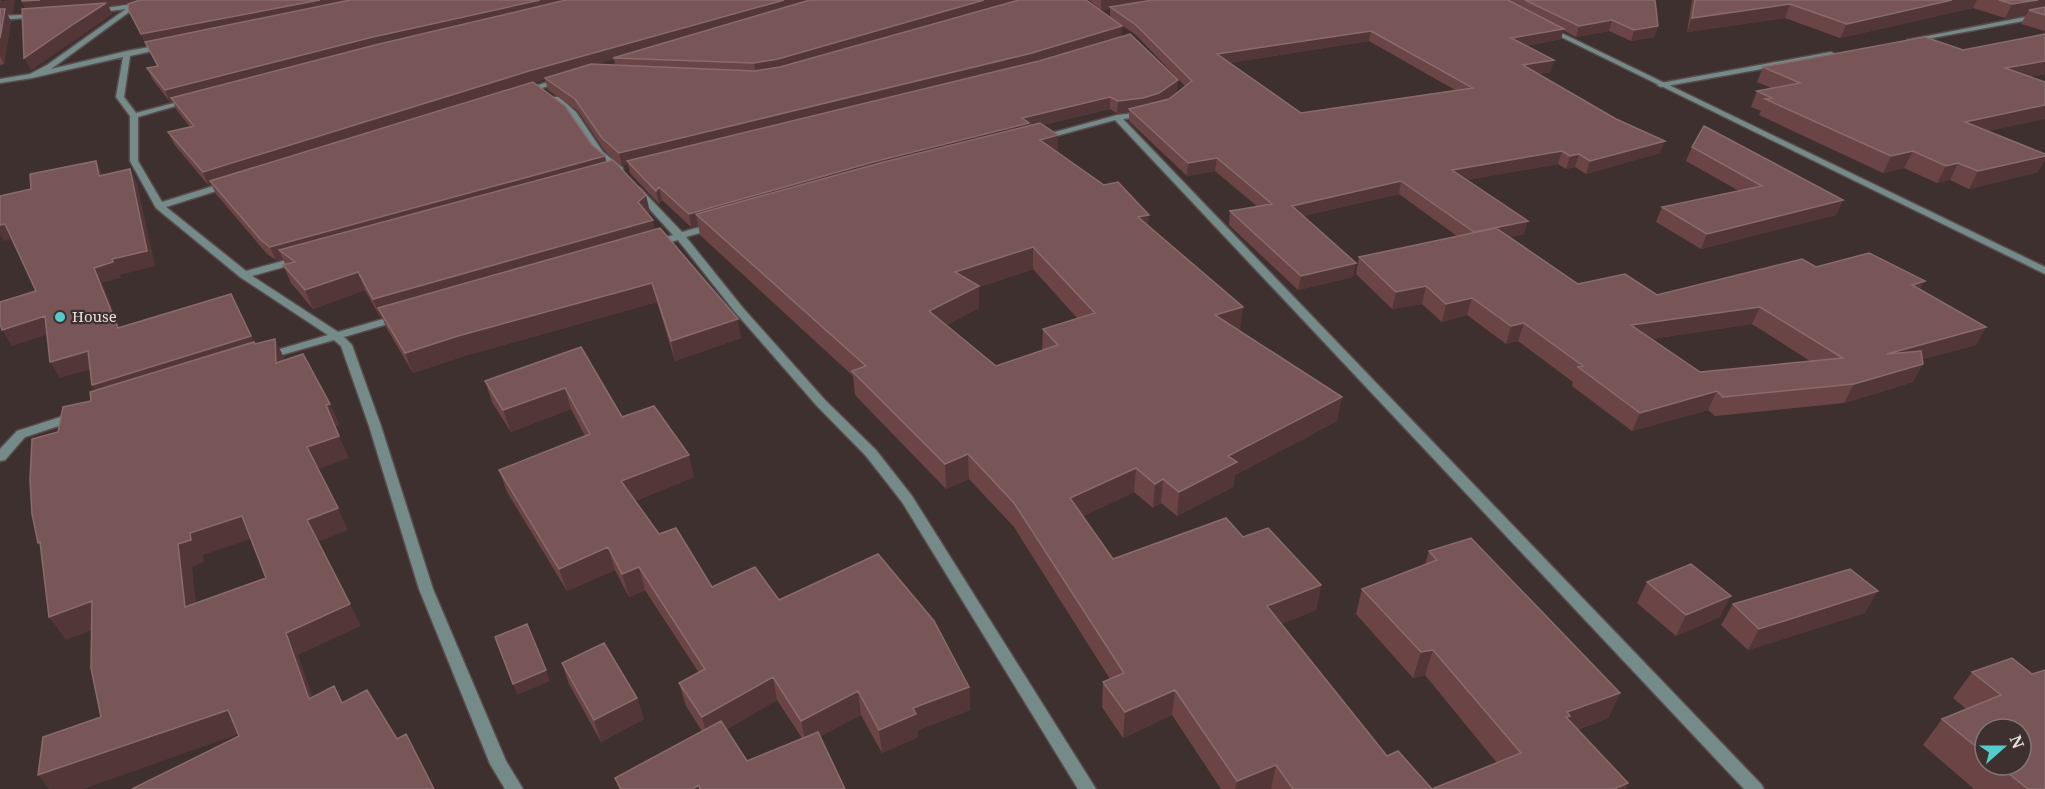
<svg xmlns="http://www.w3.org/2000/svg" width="2045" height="789" font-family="'Noto Serif',serif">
<rect width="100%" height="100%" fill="#3f3030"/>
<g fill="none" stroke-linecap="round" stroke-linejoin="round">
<defs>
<path id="minor" d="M159 0H177L136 7 51 69 127 51 166 44V48L130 56 124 97 136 113 189 99 193 101 138 117V161L162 202 226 182H232V186L166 207 246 271 301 256 305 257V261L252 276 338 332 397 315 402 318 401 320 344 337 352 345 381 426 433 589 506 761 523 789H505L490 764 419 589 369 426 341 346 334 340 271 358H263L261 356 263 354 328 335 240 277 156 208 130 161V116L116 97 123 57 32 78 0 83V79L30 74 47 65 126 9 94 13 91 11 92 10Z
M2045 13V17L1911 42 1907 40Z
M40 14 41 15 38 17 0 20V16Z
M1831 52 1835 54 1834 56 1661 87 1657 85 1661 83Z
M561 78 565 80 564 82 523 93 519 91Z
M553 97H559L576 112 603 152 623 168V172C602 174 582 132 571 117 566 111 559 106 553 101Z
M1143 112H1146V116L1123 119 1761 784 1764 789H1744L1115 120 1041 140 1037 137 1117 115Z
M637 187 640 188 682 232 714 223 717 224V228L686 237 743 308 825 400 876 450 912 496 1096 789H1078L902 502 866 456 817 406 735 312 678 240 656 246 652 245V241L673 235 634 192V188Z
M73 413 79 417 77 420 25 437 5 460 0 461V449L17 431Z"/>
<path id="tertiary" d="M1547 28H1551L2045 267V274L1547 30Z"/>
</defs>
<use href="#minor" stroke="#5a4c4c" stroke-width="3"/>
<use href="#tertiary" stroke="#5a4c4c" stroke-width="3"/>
<use href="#minor" fill="#758b8a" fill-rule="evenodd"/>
<use href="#tertiary" fill="#758b8a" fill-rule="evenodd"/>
</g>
<path fill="#6b4546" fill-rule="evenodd" d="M0 0 13 13 7 14 11 21 4 64 0 65Z
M1086 0 1177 92 1165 100 1169 99 1185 86 1136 35 1110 17V9L1101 10 1089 0H1655L1658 26 1654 37 1631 41 1609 31 1576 37 1563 30 1561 39 1526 46 1551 72 1537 74 1660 153 1586 174 1575 167 1566 169 1558 164 1466 180 1524 234 1510 237 1578 284 1657 295 1816 267 1920 289 1986 327 1976 345 1922 359 1913 382 1844 403 1715 416 1708 410 1632 431 1572 386 1573 382 1518 341 1506 344 1467 315 1442 322 1422 304 1392 309 1356 274 1359 257 1457 236 1399 194 1303 216 1356 263 1353 277 1298 290 1229 225 1230 211 1258 207 1215 171 1187 176 1129 121V111L1117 113 1110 109 1043 125 1058 153 1148 226 1240 330H1238L1337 421 1235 475 1233 487 1177 516 1161 503 1153 508 1134 492 1083 516 1113 559 1243 537 1321 585 1316 610 1281 624 1387 756 1432 789 1497 763 1425 675 1413 678 1356 614 1362 589 1425 565 1429 551 1620 693 1608 718 1577 730 1626 789H1221L1172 715 1123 738 1102 707 1103 682 1110 679 1014 527 969 479 946 489 855 395 853 376 700 235 698 225 691 227 662 200 659 204 630 173 628 164 622 166 605 151 578 111 548 90 545 79 533 83 592 145 650 212 648 214 655 230 741 338 675 361 657 302 464 356 413 373 386 327 382 317H380L365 290 313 309 291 283 283 265 285 264 283 259 276 260 267 254 216 194 211 184 208 185 174 144 168 132 190 127 176 109 173 101 170 102 153 80 147 68 157 66 129 11 130 2 127 4 108 5 112 14 31 70 25 8 22 1ZM1369 41 1455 90 1301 113 1229 63ZM614 59 615 65 597 64ZM1033 269 1078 319 1043 329 1042 350 996 366 946 325 979 308V287ZM1752 324 1810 361 1700 372 1651 339Z
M1692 0H2045V31L2021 24 2026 15 2005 18 1973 8 1840 38 1785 18 1687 32Z
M2045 34V74L2030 77 1988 131 2038 172 1969 189 1950 180 1937 183 1904 168 1883 173 1759 115 1761 111 1751 107 1757 91 1771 88 1757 82 1763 67 1963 50Z
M1692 147 1843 200 1836 215 1701 249 1656 222 1662 207 1739 191 1686 161Z
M581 347 622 417 694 477 635 501 659 534 712 587 779 600 969 687 970 710 918 730V737L882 753 861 715 820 736 845 789H619L615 778 702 731 686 706 679 683 699 673 645 590 629 597 615 570 567 591 507 492 499 470 585 436 571 409 511 432 492 402 485 381ZM777 700 802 738 747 761 727 729Z
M1647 582 1720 617 1676 636 1637 603Z
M1733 604 1865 613 1748 650 1721 625Z
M2012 658 2045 789H1974L1923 745 1942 719 1966 709 1953 698 1972 672ZM1985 729 2021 765H1985Z
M562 663 637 698 644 719 601 742 569 684Z"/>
<path fill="#533637" d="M7 0H15L13 13 7 14 11 21 4 64 0 56V2Z
M40 0H150L131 3 130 2 127 4 108 5 112 14 31 70 24 58 27 12 22 1Z
M320 0H376L146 45 141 34Z
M540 0H588L171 98 173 101 170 102 165 90 373 37Z
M784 0H821L613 58 614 59 532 83 210 181 211 184 208 185 203 172 529 71Z
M984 0H1030L756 74 754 63Z
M1101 0H1182L1110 7V9L1101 10Z
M1952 0H1977L1973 8 1840 38 1847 24Z
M2038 0H2045V12L2029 10 2026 15 2005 18 2012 4Z
M1790 4 1785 18 1687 32 1692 18Z
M1612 20 1609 31 1576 37 1579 26Z
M1122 26 1121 37 1032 64 627 161 628 164 622 166 619 153Z
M1658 26 1654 37 1631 41 1634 30Z
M1564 29 1561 39 1508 49 1511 38Z
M1371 31 1369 41 1216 65 1217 54Z
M1554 60 1551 72 1520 77 1523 65Z
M2045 61V74L1997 84 2005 68Z
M1178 80 1177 92 1158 104 1129 109V111L1117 113 1118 101Z
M1110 97V109L1029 129 696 214 698 225 691 227 689 214 1022 118Z
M2045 105V119L1957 138 1965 122Z
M1058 135V154L1040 140Z
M1665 141 1660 153 1586 174 1590 161Z
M1562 151 1558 164 1449 183 1452 170Z
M1913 151 1904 168 1883 173 1891 156Z
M1579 154 1575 167 1566 169 1570 156Z
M605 156 608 169 279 250 283 259 276 260 270 247Z
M2045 156V160L2038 172 1969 189 1978 171Z
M1217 158 1215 171 1187 176 1188 163Z
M96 161 103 175 99 176Z
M1958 163 1950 180 1937 183 1946 166Z
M130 169 137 183 155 266 120 275 121 278 102 283 127 344 118 328 94 268 112 259Z
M1401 181 1399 194 1290 219 1292 206Z
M659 187 662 200 659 204 656 191Z
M646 195 650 212 642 220 638 202Z
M1843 200 1836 215 1701 249 1707 234Z
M1149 215 1147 236 1138 217Z
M653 220 656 237 378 308 382 317H380L373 299Z
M1528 221 1524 234 1471 246 1474 233Z
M5 224 14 239 4 241 0 235V225Z
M1033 247V269L979 287V308L930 334 929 311 955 272Z
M1356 263 1353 277 1298 290 1301 276Z
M358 272 365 290 313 309 305 290Z
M1925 281 1915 299 1912 285Z
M652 283 657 302 464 356 413 373 405 353 458 336Z
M1426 286 1422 304 1392 309 1396 292Z
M231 294 259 352 101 401 92 385Z
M1472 298 1467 315 1442 322 1446 304Z
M1243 307 1240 330 1212 338 1215 315Z
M1760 307 1752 324 1624 343 1631 325Z
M45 316 55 332 12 346 2 330Z
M738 319 741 338 675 361 671 341Z
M1524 323 1518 341 1506 344 1511 326Z
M1986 327 1976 345 1877 372 1887 354Z
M275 339 285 360 276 363Z
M88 351 98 367 60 378 50 362Z
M1923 364 1913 382 1844 403 1854 384Z
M565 388 571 409 511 432 503 410Z
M1717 391 1708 410 1632 431 1640 413Z
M1342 397 1337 421 1235 475 1233 487 1177 516 1179 492 1228 456Z
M330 404 340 425 335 427 349 458 318 469 307 447 326 405Z
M968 454 969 479 946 489 945 464Z
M689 455 694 477 627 504 621 481Z
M1136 468 1134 492 1069 523 1070 498Z
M1163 479 1161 503 1153 508 1155 484Z
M338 508 348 530 318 542 307 520Z
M242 516 254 538 203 555 204 562 192 567 199 629 185 607 178 544 190 533Z
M608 547 615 570 567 591 559 569Z
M639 567 645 590 629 597 622 574Z
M1321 585 1316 610 1262 632 1267 606Z
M1878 591 1865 613 1748 650 1759 629Z
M1731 596 1720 617 1676 636 1686 615Z
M92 601 108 624 66 640 49 617Z
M350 604 361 626 298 655 322 722 309 699 286 633Z
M1433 650 1425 675 1413 678 1421 652Z
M546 670 550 681 517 695 513 684Z
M773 677 777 700 708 740 702 717Z
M969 687 970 710 918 730V737L882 753 879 730 913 708Z
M1175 690 1172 715 1123 738 1125 712Z
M858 691 861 715 806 744 801 721Z
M1620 693 1608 718 1562 735 1567 712Z
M637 698 644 719 601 742 594 720Z
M228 710 242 733 83 789H49L38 775Z
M1276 765 1271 789H1235L1237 781Z
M1628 783 1626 789H1614Z
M699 785 700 789H692Z"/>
<path fill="#785657" stroke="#8a6b6c" stroke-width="1.5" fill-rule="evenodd" d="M22 0H40L22 1Z
M140 0H320L141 34 129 11 128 4Z
M350 0H540L373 37 165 90 147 68 158 66 145 42Z
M566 0H784L529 71 203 172 168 132 194 126 171 98 375 45Z
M810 0H984L778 59 754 63 613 58Z
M1019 0H1086L1122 26 1032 53 619 153 602 138 575 99 545 78 591 64 754 71 780 67Z
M1153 0H1508L1564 29 1511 38 1554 60 1523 65 1616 119 1665 141 1590 161 1579 154 1570 156 1562 151 1452 170 1528 221 1474 232 1401 181 1292 206 1356 263 1301 276 1230 211 1272 204 1217 158 1188 163 1129 109 1169 99 1192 81 1136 25 1110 7ZM1371 31 1473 88 1301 113 1217 54Z
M1525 0H1655L1658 26 1634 30 1612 20 1579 26Z
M1695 0H1952L1847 24 1790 4 1692 18Z
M1999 0H2038L2012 4Z
M106 3 75 23 24 58 22 9Z
M2045 7V15L2029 10Z
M0 9H5L0 38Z
M1130 34 1178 80 1159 93 1143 98 1118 101 1110 97 1022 118 1029 123 873 162 689 214 659 187 656 191 627 161 1039 61Z
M2045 34V61L2005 68 2045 82V105L1965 122 2045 154V156L1978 171 1958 163 1946 166 1913 151 1891 156 1765 99 1772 98 1757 91 1800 83 1763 67 1925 37 1963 50Z
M533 82 565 106 592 145 605 156 270 247 261 240 210 181Z
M1040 123 1058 135 1040 140 1104 185 1118 182 1149 215 1138 217 1243 307 1215 315 1342 397 1228 456 1237 462 1179 492 1163 479 1155 484 1136 468 1070 498 1113 559 1226 518 1243 537 1268 528 1321 585 1267 606 1387 756 1398 751 1432 789 1521 753 1433 650 1421 652 1362 589 1437 560 1429 551 1471 538 1620 693 1567 712 1570 716 1566 717 1628 783 1614 789H1293L1276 765 1237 781 1175 690 1125 712 1103 682 1124 673 1014 503 968 454 945 464 852 371 866 366 696 214 880 163ZM1033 247 1095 313 1043 329 1058 345 996 366 929 311 979 286 955 272Z
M1704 126 1843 200 1707 234 1662 207 1762 186 1692 147Z
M613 160 646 195 638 202 653 220 373 299 358 272 305 290 283 265 295 262 279 250Z
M96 161 99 176 130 169 147 251 112 259 113 262 94 268 118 328 231 294 251 336 92 385 88 351 50 362 45 316 2 330 0 324V302L36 291 5 224 0 225V196L31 189 30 174Z
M660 228 738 319 671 341 652 283 458 336 405 353 378 308Z
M1496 228 1578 284 1625 274 1657 295 1802 259 1816 267 1869 253 1925 281 1912 285 1986 327 1887 354 1921 351 1923 364 1854 384 1723 397 1717 391 1640 413 1578 367 1583 366 1524 323 1511 326 1472 298 1446 304 1426 286 1396 292 1359 257ZM1760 307 1843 358 1700 372 1631 325Z
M275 339 276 363 303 354 330 404 326 405 339 436 307 447 338 508 307 520 350 604 286 633 309 699 334 686 342 703 367 690 397 739 406 734 434 789H132L239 736 228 710 38 775 43 737 101 717 91 668 92 601 49 617 40 542 38 543 32 514 30 480 32 439 58 432 63 407 91 401 90 392 254 342 255 344ZM242 516 266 578 185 607 178 544 191 540 190 533Z
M581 347 622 417 654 406 689 455 621 481 659 534 676 528 712 587 755 567 779 600 878 554 934 621 969 687 913 708 916 714 879 730 858 691 801 721 773 677 702 717 679 683 705 669 639 567 622 574 608 547 559 569 499 470 590 434 565 388 503 410 485 381Z
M1691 564 1731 596 1686 615 1647 582Z
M1850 569 1878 591 1759 629 1733 604Z
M527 624 546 670 513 684 495 637Z
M604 643 637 698 594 720 562 663Z
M2012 658 2032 674 2045 670V789H2028L1998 765H2021V729H1985V754L1942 719 2001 695 1972 672Z
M721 721 747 761 818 732 845 789H700L699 785 692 789H621L615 778Z"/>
<circle fill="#52cdcc" stroke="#3f3030" stroke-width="2" cx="60" cy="317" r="6"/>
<g text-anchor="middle" stroke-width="4.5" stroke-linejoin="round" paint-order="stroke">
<g font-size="15" fill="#e9dede" stroke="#3f3030" text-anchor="start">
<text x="72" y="322">House</text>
</g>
</g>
<g transform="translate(2003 747) rotate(69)"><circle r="28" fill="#3f3030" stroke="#837676" stroke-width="1.5"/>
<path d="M0-4.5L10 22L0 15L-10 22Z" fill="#52cdcc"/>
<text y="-9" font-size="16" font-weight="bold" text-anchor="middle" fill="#e9dede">N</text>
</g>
</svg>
